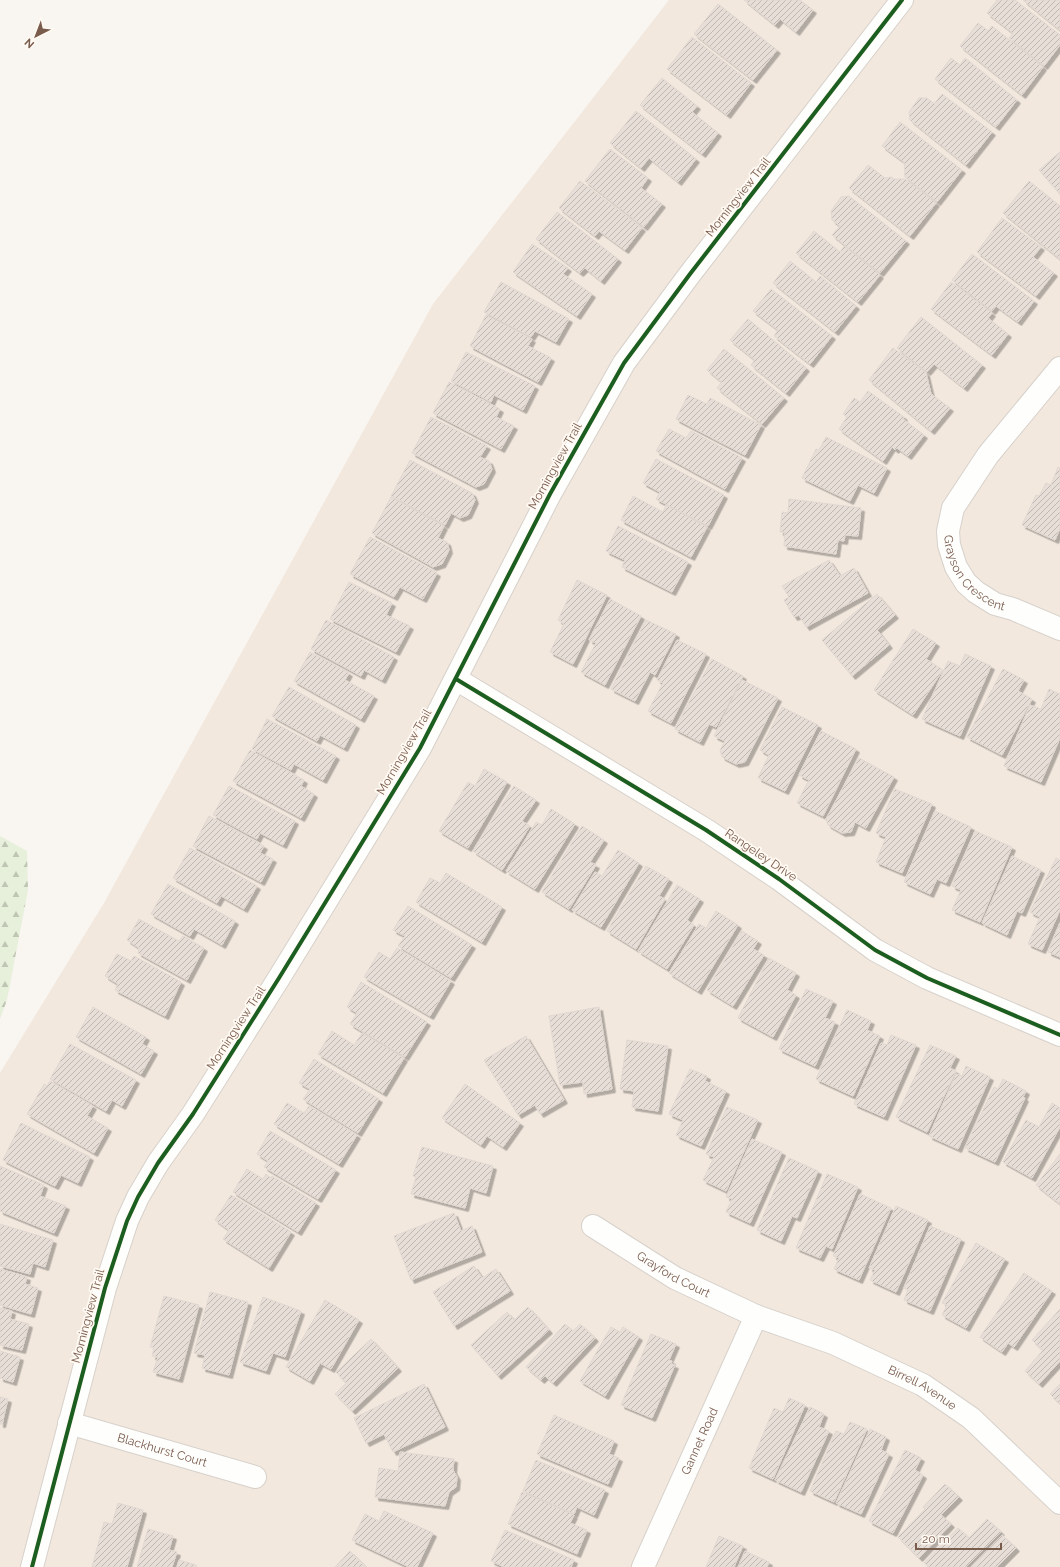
<svg xmlns="http://www.w3.org/2000/svg" width="1060" height="1567" font-family="Raleway,sans-serif">
<defs>
<pattern id="forest-firs" width="22" height="20" patternUnits="userSpaceOnUse"><rect width="22" height="20" fill="#e7f0db"/><path d="M5 1l3.5 6h-7zM16 11l3.5 6h-7z" fill="#c0c6b4"/></pattern>
<pattern id="building-hatch" width="6" height="6" patternUnits="userSpaceOnUse"><rect width="6" height="6" fill="#e6ded7"/><path d="M-1 1l2-2M0 6l6-6M5 7l2-2" fill="none" stroke="#bfb7b1"/></pattern>
<filter id="shadow"><feDropShadow dx="3.5" dy="3.5" stdDeviation="0" flood-color="#0004"/></filter>
</defs>
<rect width="100%" height="100%" fill="#f9f5f0"/>
<path fill="#f2e8de" d="M669 0H1060V1567H0V1073L104 903 433 304Z"/>
<path fill="url(#forest-firs)" d="M0 836 27 851 28 890 7 1000 0 1019Z"/>
<path fill="url(#building-hatch)" stroke="#e2d8d2" filter="url(#shadow)" d="M744 0H800L813 10 796 32 780 19 775 25Z
M997 0H1015L1060 35V45L1044 66 1009 38 1013 33 987 13Z
M1023 0H1060V30Z
M718 4 777 50 753 80 694 34Z
M978 23 988 31 992 26 1043 67 1022 95 960 46Z
M692 37 751 83 727 115 667 69Z
M951 58 960 65 965 58 1017 100 996 127 935 79Z
M662 78 697 106 692 112 718 133 702 154 640 105Z
M942 94 992 132 966 165 910 120 909 112 919 98H927L934 104Z
M636 111 696 159 678 182 649 158 641 168 610 143Z
M900 122 962 170 937 202 905 177 904 162 882 146Z
M610 149 648 178 641 188 662 204 644 227 585 181Z
M1060 152V194L1039 170Z
M868 165 885 178 892 177 893 179H905L936 203 910 236 849 188Z
M580 181 642 228 625 250 599 231 595 236 559 208Z
M1029 181 1060 206V259L1003 213Z
M849 196 906 241 880 273 832 235 840 226 832 220 831 211 841 197Z
M557 212 618 259 601 281 585 268 580 273 536 239Z
M1002 218 1041 247 1033 257 1054 273 1036 296 977 252Z
M814 231 840 252 844 246 880 275 858 302 796 253Z
M532 244 568 268 563 274 592 294 577 316 513 272Z
M972 254 1034 301 1018 322 996 306 992 311 952 280Z
M790 261 816 282 820 276 856 306 835 332 773 283Z
M501 282 569 319 556 342 535 331 531 337 484 312Z
M951 282 992 313 988 318 1008 334 992 355 931 309Z
M771 289 832 336 810 364 774 336 778 330 753 311Z
M486 315 532 339 528 346 551 358 538 382 470 346Z
M921 317 982 365 964 388 934 364 927 372 897 348Z
M748 319 806 368 786 393 751 365 755 360 730 340Z
M893 348 926 373 931 394 950 408 931 431 869 380Z
M724 349 784 398 762 424 717 388 722 382 707 370Z
M466 352 535 386 523 410 494 395 491 402 451 381Z
M449 382 500 409 496 417 514 426 501 449 433 413Z
M868 391 904 417 903 419 924 435 908 456 897 448 895 450 892 447 883 461 839 429 847 417 843 414 854 398 860 402Z
M688 395 707 404 710 398 761 425 745 455 676 419Z
M431 417 487 446 480 457 489 461 492 469 484 484 476 487 412 453Z
M669 429 686 438 691 431 742 458 725 489 656 451Z
M826 437 887 468 874 493 858 485 850 501 802 478 816 449 819 450Z
M656 459 724 495 708 526 656 499 660 492 643 483Z
M410 460 472 493 475 500 468 515 460 518 451 513 445 525 391 496Z
M1058 467 1060 468V528L1055 540 1022 525 1036 495 1039 496 1046 483 1051 485Z
M633 496 663 512 666 505 707 527 691 557 621 520Z
M391 497 444 526 438 538 447 542 449 550 442 564 433 567 372 533Z
M789 499 861 508 858 536 845 535 844 541 838 540 836 554 784 546 785 532H780L782 512 788 513Z
M618 526 688 562 672 592 622 567 625 560 606 551Z
M370 537 437 573 423 599 400 587 394 597 350 574Z
M829 560 840 576 854 568 868 593 806 627 799 615 794 617 784 600 789 597 782 586Z
M577 580 607 595 573 664 550 652 564 624 558 620Z
M349 582 392 603 386 615 410 626 396 652 330 619Z
M877 594 895 615 877 630 889 645 852 676 822 640Z
M610 599 641 616 605 685 581 672 596 643 589 640Z
M326 620 394 657 382 680 364 670 361 676 311 649Z
M646 620 676 634 655 675 650 672 635 701 611 689Z
M913 629 936 643 926 659 943 670 913 715 874 690Z
M677 640 706 654 671 723 648 711 663 683 657 680Z
M310 652 349 673 345 680 374 696 361 719 294 681Z
M965 654 991 666 960 736 922 719 948 661 960 666Z
M712 659 743 676 716 727 709 724 700 742 675 729Z
M1003 669 1024 680 1018 691 1032 699 1002 755 967 737Z
M742 680 778 698 745 762 736 764 722 757 720 750 725 741 714 736Z
M289 687 356 725 344 748 320 735 317 741 272 716Z
M1049 689 1060 694V738L1041 782 1004 766 1030 705 1041 709Z
M782 707 818 725 785 791 758 778 769 755 760 750Z
M267 719 336 756 323 780 294 764 291 770 252 749Z
M821 731 856 749 823 816 797 803 809 780 799 775Z
M250 750 304 780 301 786 314 794 301 818 233 781Z
M859 758 894 777 866 828 855 822 851 832 842 833 828 825 826 819Z
M484 769 507 782 468 848 439 831 468 782 475 786Z
M229 786 295 821 283 845 260 833 257 839 213 815Z
M514 786 536 800 522 821 530 826 502 870 473 851Z
M895 789 932 804 902 873 876 862 886 837 876 833Z
M551 809 575 824 535 889 506 871 536 822 542 825Z
M935 811 971 827 946 883 937 879 930 894 904 882Z
M209 816 264 846 260 853 273 859 261 882 193 846Z
M582 826 604 840 590 862 596 865 569 909 542 892Z
M975 831 1012 847 980 922 952 910 961 890 952 886Z
M190 848 257 886 244 909 221 896 217 903 173 878Z
M618 850 639 863 601 927 572 910 595 872 602 876Z
M1012 856 1041 870 1022 913 1017 911 1007 935 982 923Z
M1056 858 1060 860V910L1042 950 1028 944 1040 917 1030 912Z
M646 866 669 879 659 896 665 899 636 949 607 931Z
M446 873 502 907 482 942 416 902 430 878 440 883Z
M168 884 235 921 222 945 194 929 190 936 151 914Z
M677 885 700 899 687 920 694 925 667 969 638 951Z
M408 906 472 945 451 978 398 946 405 936 393 930Z
M716 911 738 925 698 991 669 973 699 924 706 928Z
M139 919 179 941 183 936 204 948 187 980 138 953 139 948 127 940Z
M1060 923V957L1048 952Z
M742 931 758 941 753 949 764 955 733 1006 707 990Z
M397 948 451 981 430 1016 364 977 379 952 390 959Z
M117 954 131 961 134 956 181 982 165 1016 115 990 118 984 105 976Z
M769 958 796 973 787 990 796 995 773 1037 738 1018Z
M361 982 427 1022 405 1057 350 1024 357 1013 347 1007Z
M806 989 833 1001 825 1018 835 1022 815 1066 779 1049Z
M93 1007 146 1037 142 1044 154 1051 141 1074 76 1037Z
M599 1007 612 1089 584 1094 583 1082 560 1085 549 1016Z
M847 1010 871 1021 867 1030 880 1036 853 1096 816 1079Z
M332 1031 354 1045 362 1033 404 1058 383 1093 318 1054Z
M891 1035 916 1045 884 1117 854 1104 881 1043 887 1045Z
M526 1036 564 1100 540 1114 535 1105 518 1115 484 1060Z
M627 1040 668 1046 658 1111 632 1107 634 1091 620 1089Z
M70 1044 136 1080 122 1106 112 1100 106 1111 50 1079Z
M930 1045 956 1056 950 1068 956 1071 927 1132 896 1117Z
M314 1059 379 1099 358 1133 303 1099 310 1089 299 1083Z
M966 1066 990 1077 958 1149 929 1136 956 1074 962 1076Z
M690 1069 707 1076 705 1081 726 1091 701 1146 676 1135 683 1120 669 1114Z
M1003 1079 1026 1091 1023 1097 1025 1098 995 1162 965 1148 994 1087 998 1089Z
M50 1081 93 1106 87 1116 108 1128 94 1153 27 1114 44 1084 47 1086Z
M465 1084 520 1123 503 1147 487 1136 481 1145 442 1118Z
M287 1103 304 1113 309 1106 357 1135 339 1164 274 1124Z
M1052 1103 1060 1108V1127L1032 1178 1003 1162 1026 1120 1039 1127Z
M727 1107 758 1120 726 1191 703 1180 714 1157 706 1154Z
M21 1123 90 1157 78 1183 61 1175 55 1186 3 1160Z
M270 1131 336 1170 318 1199 264 1167 268 1161 257 1154Z
M752 1139 782 1152 750 1223 726 1212 732 1199 726 1197Z
M422 1147 493 1166 486 1193 470 1188 465 1208 411 1194 416 1177 413 1176Z
M1060 1154V1204L1036 1185Z
M789 1158 818 1171 797 1218 792 1216 781 1241 757 1230Z
M0 1166 44 1185 40 1196 66 1206 54 1233 0 1211Z
M247 1169 263 1179 266 1174 271 1178 272 1176 316 1203 298 1232 233 1192Z
M827 1174 858 1187 832 1249 826 1246 820 1258 796 1248Z
M860 1194 891 1208 859 1280 834 1269 839 1258 833 1256Z
M231 1195 291 1232 269 1268 223 1239 229 1230 215 1220Z
M896 1206 928 1220 896 1292 870 1280 875 1270 869 1268Z
M454 1213 461 1231 472 1226 482 1252 411 1280 394 1236Z
M0 1224 53 1240 45 1267 33 1263 30 1274 0 1266Z
M930 1226 961 1239 930 1311 904 1300 908 1290 904 1288Z
M976 1243 1005 1259 966 1328 942 1315 947 1305 942 1303Z
M474 1266 482 1278 496 1269 510 1291 454 1326 433 1292Z
M0 1269 27 1277 25 1284 38 1288 31 1314 0 1305Z
M1024 1273 1052 1291 1014 1347 1008 1343 1002 1352 980 1337Z
M210 1292 248 1302 229 1375 202 1368 205 1355 194 1353Z
M164 1296 199 1305 179 1379 153 1372 158 1357 152 1356 154 1348 150 1347Z
M263 1297 301 1311 285 1357 273 1353 266 1371 240 1362Z
M325 1300 359 1320 331 1369 320 1363 310 1381 286 1367Z
M528 1307 549 1330 498 1376 471 1345 507 1312 514 1320Z
M0 1308 12 1311 10 1319 29 1324 22 1350 0 1345Z
M1060 1309V1361L1039 1384 1025 1371 1043 1350 1032 1340Z
M565 1324 573 1331 580 1324 595 1338 553 1383 545 1376 541 1380 526 1367Z
M611 1327 620 1332 623 1327 639 1337 605 1396 580 1381Z
M651 1334 676 1344 669 1360 672 1361 671 1364 675 1365 652 1418 621 1405Z
M371 1339 398 1368 352 1411 335 1394 346 1383 336 1372Z
M0 1351 20 1357 13 1382 0 1378Z
M424 1384 445 1427 393 1452 384 1434 366 1443 354 1418Z
M1060 1384V1404L1050 1394Z
M0 1397 8 1399 2 1424H0Z
M789 1398 805 1405 773 1479 749 1468 774 1408 783 1412Z
M810 1407 824 1414 819 1427 829 1431 801 1492 775 1480Z
M554 1415 614 1441 609 1454 619 1458 608 1484 537 1454Z
M850 1422 867 1429 834 1502 810 1491 836 1431 844 1434Z
M870 1429 886 1437 881 1450 889 1454 861 1514 836 1503Z
M905 1450 921 1458 915 1470 923 1475 893 1533 869 1521Z
M400 1452 454 1459 453 1470 457 1477 456 1487 449 1492 445 1506 375 1497 379 1468 398 1471Z
M536 1460 605 1490 594 1515 577 1507 574 1514 523 1491Z
M945 1484 959 1497 941 1515 951 1524 919 1558 898 1537 925 1509 923 1507Z
M522 1492 574 1515 570 1523 587 1530 577 1554 508 1524Z
M118 1503 143 1510 127 1567H92L104 1522 112 1524Z
M384 1511 433 1533 417 1567H409L352 1540 365 1514 379 1521Z
M987 1519 1001 1532 966 1567H929L924 1563 958 1528 969 1538Z
M148 1529 173 1536 169 1550 177 1552 172 1567H137Z
M505 1530 574 1560 571 1567H504L491 1561Z
M1002 1535 1016 1548 997 1567H971Z
M719 1536 743 1546 734 1567H706Z
M350 1551 366 1567H335Z
M745 1551 769 1562 767 1567H738Z
M179 1560 196 1565V1567H177Z"/>
<g fill="none" stroke-linecap="round" stroke-linejoin="round">
<defs>
<g id="street">
<path id="s1" d="M1060 368 988 455 953 508 948 531 949 545 956 567 966 583 976 592 995 604 1013 609 1060 629"/>
<path d="M456 679 706 830 779 879 875 950 927 978 1060 1035"/>
<path id="s2" d="M593 1226 675 1278 756 1316 833 1343 923 1385 971 1418 1060 1503"/>
<path id="s3" d="M69 1423 255 1477"/>
<path d="M32 1567 105 1288 127 1221 138 1197 158 1163 193 1114 279 978 420 748 550 494 624 363 690 274 902 0"/>
<path id="s4" d="M643 1567 756 1316"/>
</g>
</defs>
<use href="#street" stroke="#d7d1cb" stroke-width="24"/>
<use href="#street" stroke="#fefefd" stroke-width="22"/>
<defs>
<path id="cycleway" d="M456 679 706 830 779 879 875 950 927 978 1060 1035
M32 1567 105 1288 127 1221 138 1197 158 1163 193 1114 279 978 420 748 550 494 624 363 690 274 902 0"/>
</defs>
<use href="#cycleway" stroke="#fffaf3" stroke-width="6"/>
<use href="#cycleway" stroke="#1b5e20" stroke-width="4"/>
</g>
<g text-anchor="middle" stroke-width="3.5" stroke-linejoin="round" paint-order="stroke">
<g font-size="12" fill="#7a5c4d" stroke="#fffaf3">
<text transform="translate(738 197) rotate(-52)" y="4">Morningview Trail</text>
<text transform="translate(555 466) rotate(-61)" y="4">Morningview Trail</text>
<text dy="4" stroke="none"><textPath href="#s1" startOffset="253">Grayson Crescent</textPath></text>
<text transform="translate(404 752) rotate(-60)" y="4">Morningview Trail</text>
<text transform="translate(761 855) rotate(34)" y="4">Rangeley Drive</text>
<text transform="translate(236 1028) rotate(-57)" y="4">Morningview Trail</text>
<text dy="4" stroke="none"><textPath href="#s2" startOffset="94">Grayford Court</textPath></text>
<text transform="translate(88 1316) rotate(-75)" y="4">Morningview Trail</text>
<text dy="4" stroke="none"><textPath href="#s2" startOffset="368">Birrell Avenue</textPath></text>
<text dy="4" stroke="none"><textPath href="#s4" startOffset="138">Gannet Road</textPath></text>
<text dy="4" stroke="none"><textPath href="#s3" startOffset="97">Blackhurst Court</textPath></text>
</g>
</g>
<g transform="translate(36 36) rotate(222)" stroke="#fffaf3" stroke-width="3" paint-order="stroke">
<path d="M0-3L7 15L0 10L-7 15Z" fill="#7a5c4d"/>
<text y="-6" font-size="11" font-weight="bold" text-anchor="middle" fill="#7a5c4d">N</text>
</g>
<path d="M916 1543v6h85v-6" fill="none" stroke="#7a5c4d" stroke-width="2"/>
<text x="922" y="1543" font-size="12" fill="#7a5c4d" stroke="#fffaf3" stroke-width="3" paint-order="stroke">20 m</text>
</svg>
